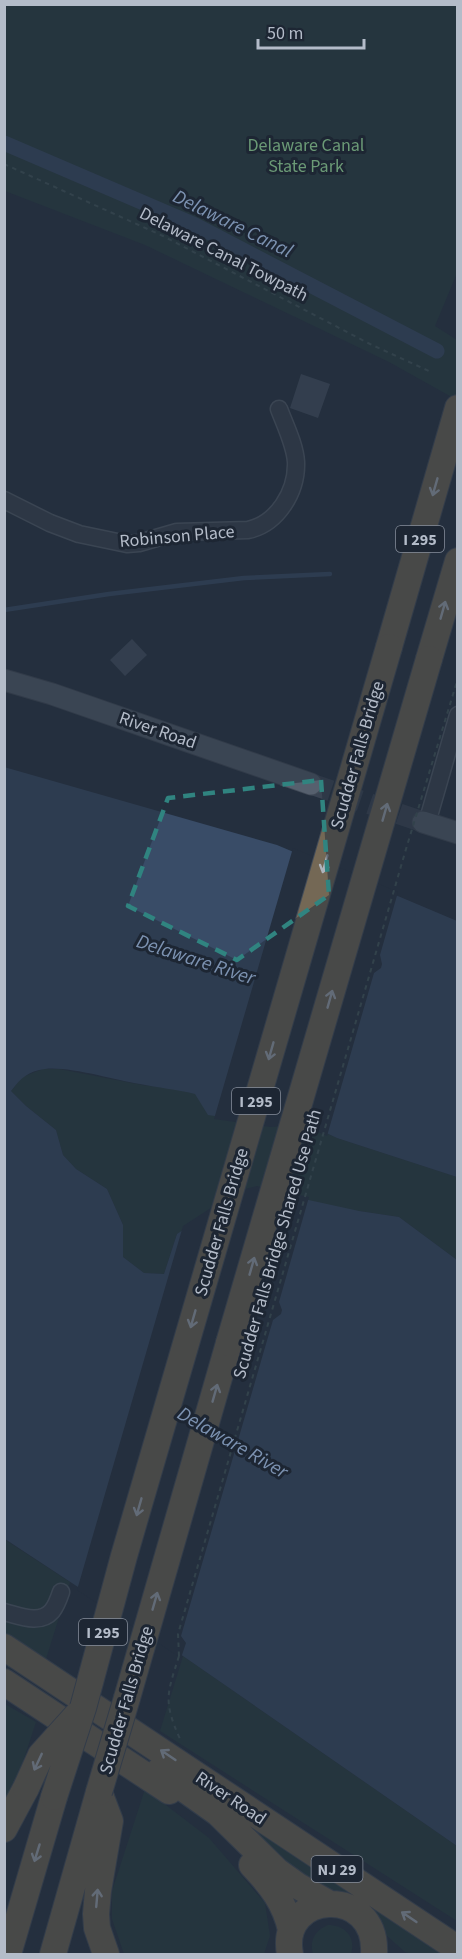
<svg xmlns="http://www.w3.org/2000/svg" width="462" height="1959" font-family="'Source Sans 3',sans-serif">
<rect width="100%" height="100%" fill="#242f3e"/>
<path fill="#263c3f" d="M4 5H457V273L435 326 457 340V400L389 362 145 245 5 191Z
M43 1069H59L142 1085 176 1089 303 1122 337 1138 457 1177V1260L399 1217 359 1211 177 1234 164 1274 144 1273 123 1257V1225L107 1189 76 1169 63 1155 56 1130 26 1106 11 1091 22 1077Z
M4 1539 70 1582 46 1659 5 1634Z
M183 1656 457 1846V1921L160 1731Z
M5 1704 36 1722 14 1789 5 1804Z
M145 1789 209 1838 265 1903 270 1936 264 1954H124L112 1919V1891Z
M223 1803 450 1954H411L405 1952 386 1935 370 1912 317 1887 281 1865Z
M328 1925C346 1925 356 1938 351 1954H313C309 1941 315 1930 328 1925Z"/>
<path fill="#394c67" d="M4 767 277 845 457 921V1177L337 1138 303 1122 270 1124 208 1115 195 1094C176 1089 158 1088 140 1084 114 1080 69 1066 45 1069 28 1071 21 1078 11 1091L26 1106 56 1130 63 1155 76 1169 107 1189 123 1225V1257L144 1273 164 1274 177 1234 238 1194 258 1189 359 1211 399 1217 457 1260V1846L183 1656 5 1539Z"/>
<path fill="#242f3e" d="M293 848 398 892 380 955 382 964 381 968 374 973 327 1136 302 1125 270 1127 214 1119Z
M257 1186 309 1197 279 1302 282 1310 281 1314 273 1320 181 1636 186 1643 181 1658 77 1590 183 1226 237 1191Z"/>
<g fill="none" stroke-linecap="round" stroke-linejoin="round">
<path stroke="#394c67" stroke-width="4.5" d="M4 610 109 594 244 578 330 574"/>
<path stroke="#394c67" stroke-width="15" d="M4 143 195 225 437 351"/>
</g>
<path fill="#455162" d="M301 374 330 384 318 418 290 408Z
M132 639 147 655 125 676 110 660Z"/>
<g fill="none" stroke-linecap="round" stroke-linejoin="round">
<path stroke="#3a4453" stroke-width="21" stroke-dasharray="21 10" stroke-linecap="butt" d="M311 784 423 822"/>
<defs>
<path id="minor" d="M4 500 50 523 79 534 127 544 139 543 177 532 248 530C277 524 297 492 296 462 295 445 285 425 279 409
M427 823 458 715
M4 1612C20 1616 40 1625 52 1611 56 1606 59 1598 61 1592"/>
<path id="major" d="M4 680 52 694 311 784
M423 822 458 833"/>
<path id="highway" d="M389 647 458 408
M429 659 458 561
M4 1647 458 1949
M4 1682 169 1791
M127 1698 229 1343
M159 1771 218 1813 277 1871 298 1886 328 1903
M99 1792 110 1821 98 1891 96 1914 97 1928 106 1954
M4 1829 26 1788
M252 1865C271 1885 285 1903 291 1930
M8 1954 54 1797
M53 1954 99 1792
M290 1954C278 1891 378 1884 374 1954"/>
</defs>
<use href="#minor" stroke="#565f6c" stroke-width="19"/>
<use href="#major" stroke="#414a57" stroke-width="23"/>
<use href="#highway" stroke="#434c59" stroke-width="28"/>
<path stroke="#44595c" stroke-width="2" stroke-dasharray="4.5 4.5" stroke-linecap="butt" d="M4 164 163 236 370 344 431 372
M179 1656C167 1694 163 1701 180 1739"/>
<use href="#minor" stroke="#38414e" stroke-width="16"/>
<use href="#major" stroke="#56606e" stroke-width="21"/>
<use href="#highway" stroke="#746855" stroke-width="26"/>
<defs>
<path id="highway-bridge" d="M229 1343 429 659
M26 1788 41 1755 77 1715
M99 1792 127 1698
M54 1797 83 1708 124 1556 389 647"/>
</defs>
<use href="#highway-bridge" stroke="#434c59" stroke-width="28" stroke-linecap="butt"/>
<path stroke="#44595c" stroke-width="2" stroke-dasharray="4.5 4.5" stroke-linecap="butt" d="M179 1656 178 1634 406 849 458 678"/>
<use href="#highway-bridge" stroke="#746855" stroke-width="26"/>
</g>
<defs><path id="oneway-shaft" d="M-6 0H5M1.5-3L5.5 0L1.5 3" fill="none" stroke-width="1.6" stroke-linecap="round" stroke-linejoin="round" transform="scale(1.5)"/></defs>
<g stroke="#aeb4bd">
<use href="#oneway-shaft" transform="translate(435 487) rotate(106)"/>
<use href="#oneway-shaft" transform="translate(443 610) rotate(-74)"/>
<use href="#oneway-shaft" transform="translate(385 812) rotate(-74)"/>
<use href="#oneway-shaft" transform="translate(325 864) rotate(106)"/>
<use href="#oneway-shaft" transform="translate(330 999) rotate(-74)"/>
<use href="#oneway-shaft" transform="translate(271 1051) rotate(106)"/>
<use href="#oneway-shaft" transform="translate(252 1266) rotate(-74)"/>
<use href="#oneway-shaft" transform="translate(193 1319) rotate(106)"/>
<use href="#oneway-shaft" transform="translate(215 1393) rotate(-74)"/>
<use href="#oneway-shaft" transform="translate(139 1507) rotate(106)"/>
<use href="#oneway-shaft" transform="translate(155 1601) rotate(-74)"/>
<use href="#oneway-shaft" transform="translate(168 1755) rotate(-146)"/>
<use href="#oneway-shaft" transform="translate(38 1762) rotate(115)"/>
<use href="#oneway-shaft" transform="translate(37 1853) rotate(107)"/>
<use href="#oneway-shaft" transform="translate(97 1898) rotate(-85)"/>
<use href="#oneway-shaft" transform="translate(409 1917) rotate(-146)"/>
</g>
<path d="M0 0H462V1959H0ZM321 780 329 895 237 960 128 906 168 798Z" fill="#242f3e" fill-opacity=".55" fill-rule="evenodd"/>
<path fill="none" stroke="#308480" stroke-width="4.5" stroke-dasharray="12 8" stroke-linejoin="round" d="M321 780 329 895 237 960 128 906 168 798Z"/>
<g text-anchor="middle" stroke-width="6" stroke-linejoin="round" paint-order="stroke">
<g fill="#1d2633" stroke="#878f9c" stroke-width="1.5">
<rect x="396" y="526" width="48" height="26" rx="4.5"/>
<rect x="232" y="1088" width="48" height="26" rx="4.5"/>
<rect x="79" y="1619" width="48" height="26" rx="4.5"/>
<rect x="311.5" y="1856" width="51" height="26" rx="4.5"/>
</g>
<g font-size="16" font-weight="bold" fill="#b4bcc9">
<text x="420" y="545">I 295</text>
<text x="256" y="1107">I 295</text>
<text x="103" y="1638">I 295</text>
<text x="337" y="1875">NJ 29</text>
</g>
<g font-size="18" fill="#6b9a76" stroke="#1d2633">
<text x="306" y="151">Delaware Canal<tspan x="306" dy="21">State Park</tspan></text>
</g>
<g font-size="18" fill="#b4bcc9" stroke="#1d2633">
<text transform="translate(224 254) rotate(27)" y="6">Delaware Canal Towpath</text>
<text transform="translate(177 536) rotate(-5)" y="6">Robinson Place</text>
<text transform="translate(158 730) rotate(19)" y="6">River Road</text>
<text transform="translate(357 755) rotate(-74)" y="6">Scudder Falls Bridge</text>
<text transform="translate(221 1222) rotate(-74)" y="6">Scudder Falls Bridge</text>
<text transform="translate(277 1244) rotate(-74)" y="6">Scudder Falls Bridge Shared Use Path</text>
<text transform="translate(126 1700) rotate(-74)" y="6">Scudder Falls Bridge</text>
<text transform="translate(231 1798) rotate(34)" y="6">River Road</text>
</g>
<g font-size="20" font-style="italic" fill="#7c92b1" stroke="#1d2633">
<text transform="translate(233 223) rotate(26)" y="7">Delaware Canal</text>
<text transform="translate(196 959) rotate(18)" y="7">Delaware River</text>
<text transform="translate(233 1442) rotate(30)" y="7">Delaware River</text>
</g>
</g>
<rect width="462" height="1959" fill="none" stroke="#b4bcc9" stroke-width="12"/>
<path d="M258 39v9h106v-9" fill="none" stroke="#b4bcc9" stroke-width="3"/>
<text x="267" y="39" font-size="18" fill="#b4bcc9" stroke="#1d2633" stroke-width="4.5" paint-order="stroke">50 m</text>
</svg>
